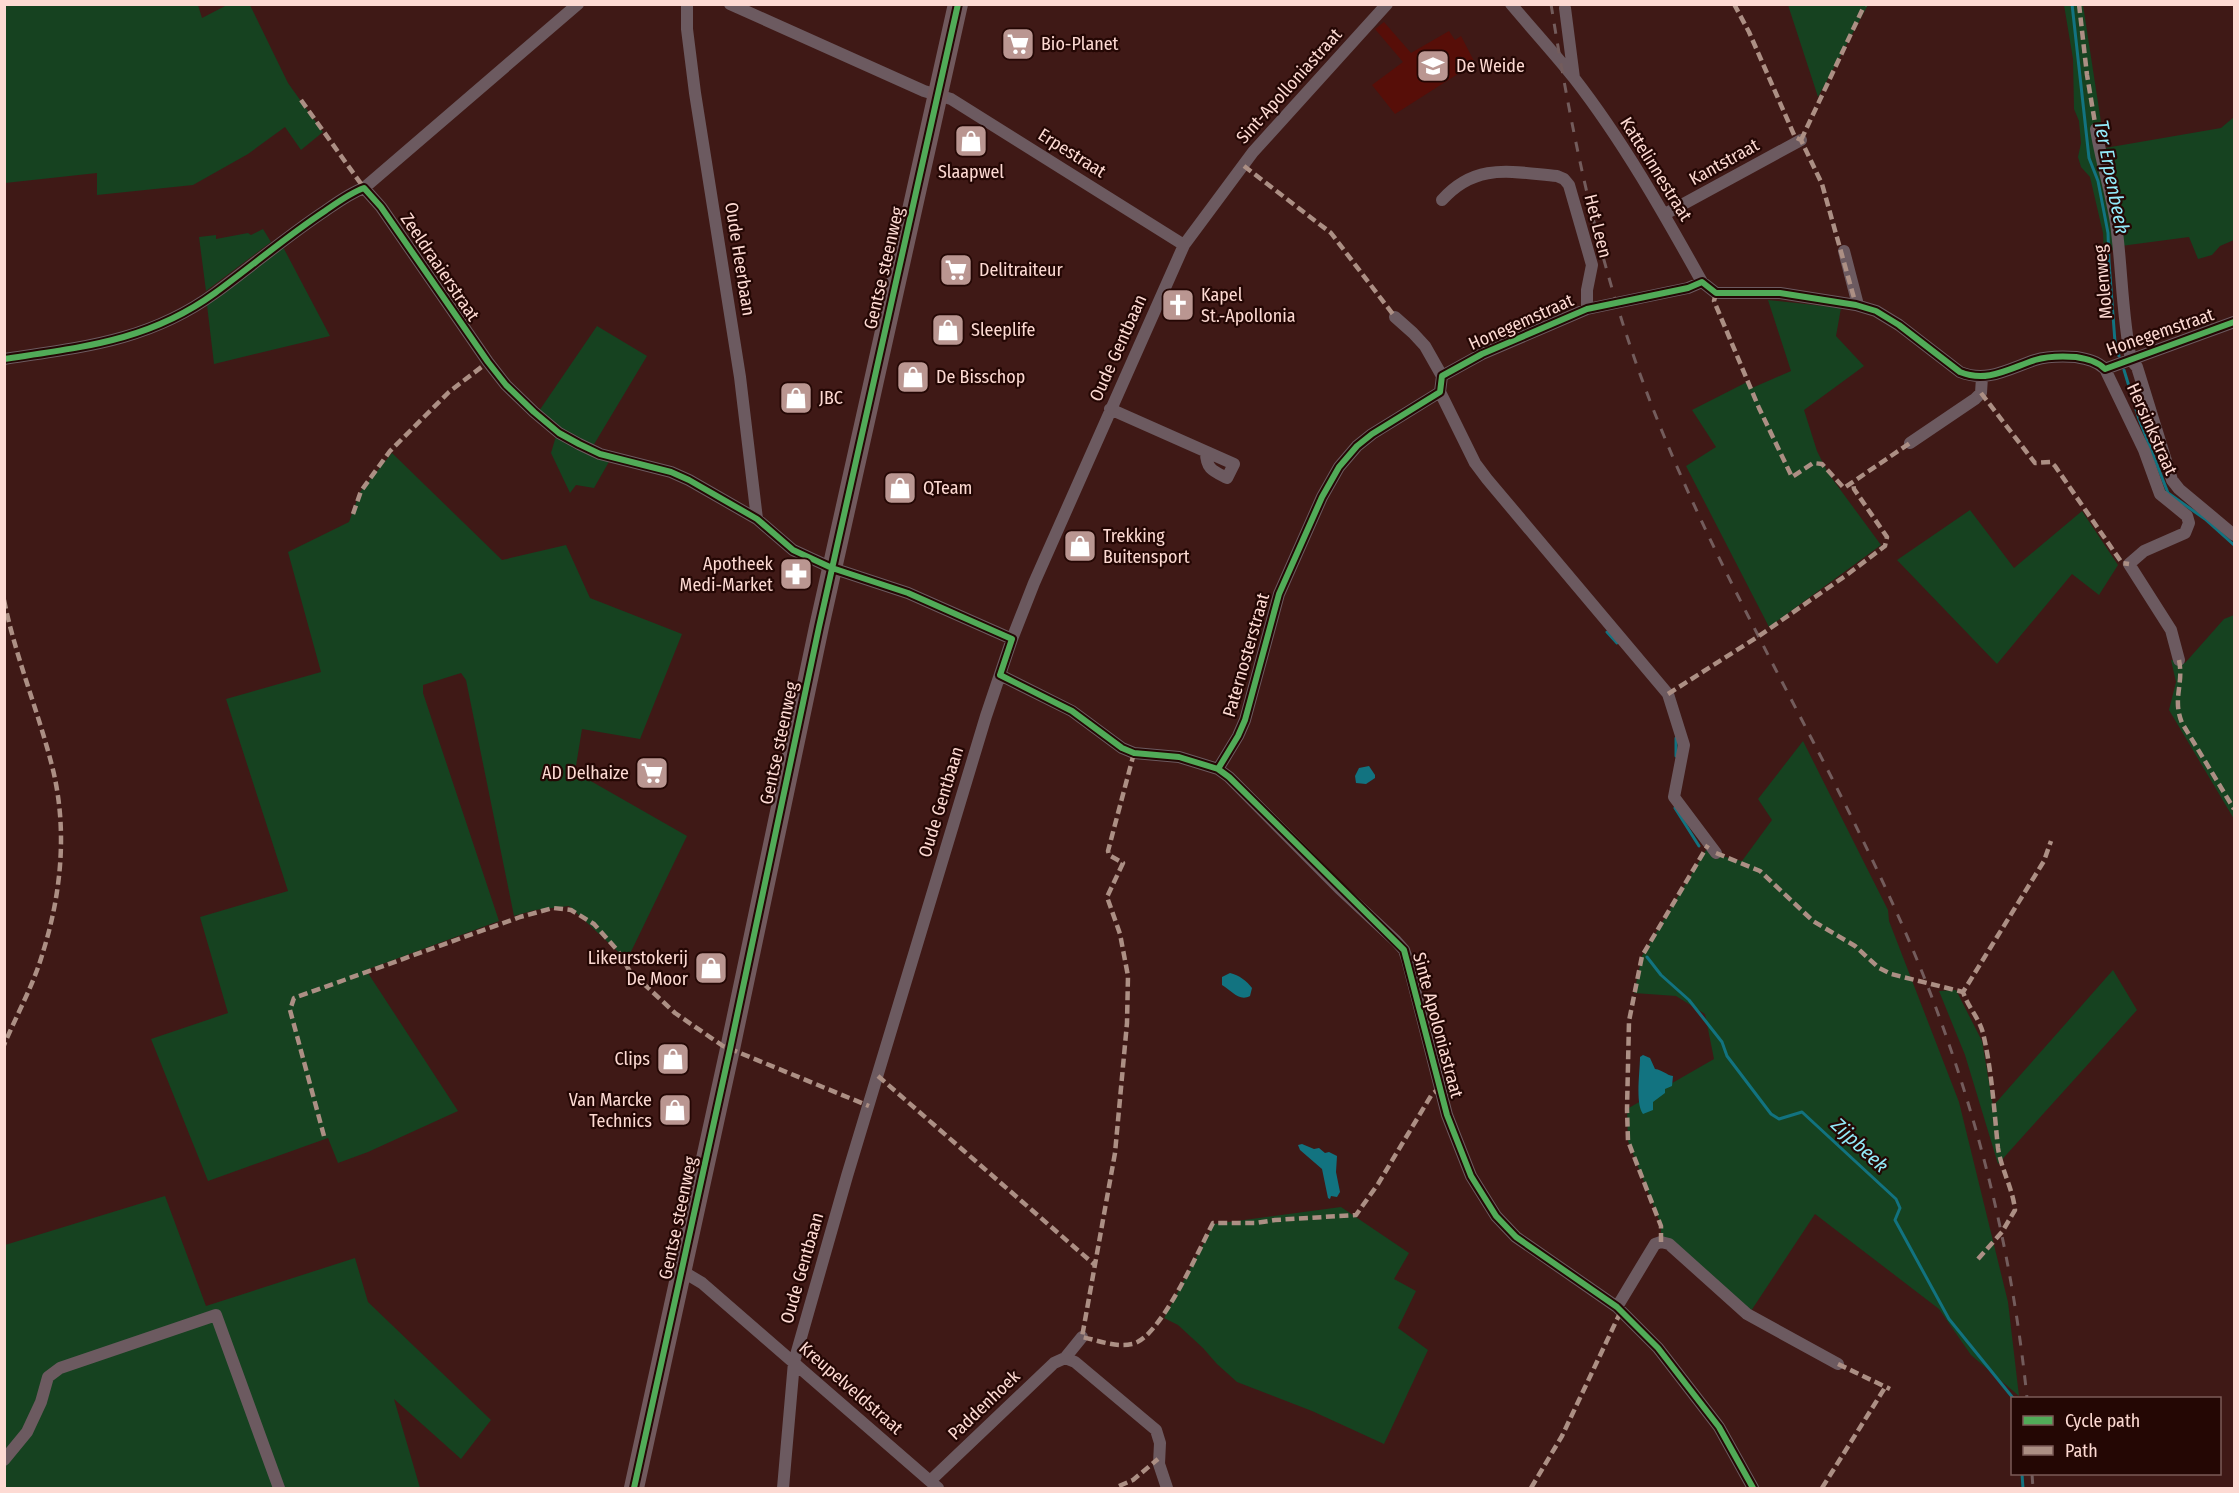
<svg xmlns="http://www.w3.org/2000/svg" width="2239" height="1493" font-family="'Fira Sans Condensed',sans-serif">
<rect width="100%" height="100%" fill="#3f1916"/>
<path fill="#570e08" d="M1384 22 1411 53 1449 31 1455 40 1461 36 1475 63 1395 114 1372 85 1403 62 1375 29Z"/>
<path fill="#164220" d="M4 5H198L202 18 227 5H250L288 83 323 132 301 150 285 127 248 154 193 185 97 195V173L5 183Z
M1788 5H1868L1818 97Z
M2064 5H2083L2105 148 2221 128 2234 117V240L2220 246 2212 255 2198 259 2189 237 2121 246 2104 254 2103 233 2090 177 2081 167 2078 157 2081 143 2079 121 2074 109 2073 59Z
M263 229 271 242 206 291 199 237 216 235V239L248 233 251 235Z
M283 247 330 336 214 364 207 305Z
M1768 300 1841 308 1836 336 1864 366 1804 410 1817 451 1828 473 1881 545 1769 627 1686 466 1716 447 1692 410 1749 381 1752 388 1791 371Z
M597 326 647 356 593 446 558 426 539 411Z
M556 436 610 460 594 488 576 485 570 493 551 453Z
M392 453 502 560 566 545 590 598 682 634 640 739 582 729 575 772 687 836 627 960 569 906 535 910 514 916 466 680 461 673 423 685V693L499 921 366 970 458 1111 368 1152 338 1163 328 1138 208 1181 151 1039 228 1013 200 917 288 891 226 699 321 672 288 552 349 522 360 492Z
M1970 510 2014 568 2082 511 2118 565 2099 595 2072 574 1997 664 1897 560Z
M2234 615V819L2169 710 2176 682 2171 660 2185 663 2224 619Z
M1803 741 1888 910 1889 921 1959 1102 2008 1302 2019 1396 1971 1355 1939 1309 1815 1214 1749 1314 1661 1242V1225L1628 1141 1627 1109 1714 1059 1705 1014 1676 996 1634 993 1642 956 1706 850 1721 856 1742 861 1772 820 1758 799Z
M2113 970 2137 1010 1998 1164 1965 1055 1939 991 1956 990 1982 1041 1993 1106Z
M165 1196 206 1306 355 1258 368 1302 491 1420 461 1459 394 1399 420 1488H5V1245Z
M1341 1207 1409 1253 1394 1279 1416 1291 1398 1328 1428 1350 1384 1444 1312 1411 1237 1382 1217 1364 1203 1348 1178 1325 1164 1318 1214 1224Z"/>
<path fill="#127380" d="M1369 766 1375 775V778L1366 784 1356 783 1355 776 1359 768Z
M1230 973C1239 975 1247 981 1252 988L1250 996C1239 1002 1231 990 1222 985V977Z
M1643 1055 1650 1058 1655 1069C1663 1070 1666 1075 1673 1076L1672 1086 1665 1089V1093L1653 1102V1110L1643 1114C1635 1104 1640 1072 1640 1057Z
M1302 1144 1314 1149 1319 1148 1325 1153 1329 1152 1337 1156 1336 1172 1340 1192 1337 1197 1331 1196 1330 1199 1328 1198 1322 1169 1300 1150 1298 1145Z"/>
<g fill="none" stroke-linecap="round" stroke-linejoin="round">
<path stroke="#127380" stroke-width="3" d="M2072 4 2089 158 2098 181 2108 233 2109 262 2115 342 2119 356
M1091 41 1094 48
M2124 370 2139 419 2168 493 2205 519 2234 545
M1607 632 1617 643
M1676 738V756
M1675 808 1699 846
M1647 957 1661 975 1689 1000 1722 1042 1727 1056 1771 1114 1779 1119 1802 1112 1896 1199 1900 1208 1895 1220 1949 1319 2013 1398
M2022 1474 2023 1488"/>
<path stroke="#6c5a60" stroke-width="12" d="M687 4V29L695 93 740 377 757 519
M730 4 924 91 951 99 1184 245
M1511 4C1532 29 1554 53 1574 78 1623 141 1663 212 1702 282
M1565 8 1574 78
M2096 129C2101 161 2111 191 2116 223 2122 269 2122 315 2131 360L2137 367 2172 480 2179 489 2234 535
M364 188 381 207 488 362 506 385 534 412 559 433 579 444 600 454 671 472 689 480 757 519 793 550 832 568 908 593 1012 639
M1442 200C1476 162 1511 172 1557 176L1564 179 1569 185 1592 265 1587 290V309
M1665 214 1801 140
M1844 251 1858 305
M1395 317 1413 333 1425 346 1442 376
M4 359C83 347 149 341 215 293 252 266 287 236 325 211 338 202 350 193 364 188L578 4
M2105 369 2234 322
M1440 392 1442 376 1482 354 1587 309 1688 288 1702 282 1716 293H1780L1856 305 1876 311 1899 325 1960 372C1987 383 2008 369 2035 360 2048 356 2062 356 2076 357 2087 359 2097 361 2105 369L2144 450 2160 494 2187 516 2189 523 2185 533 2144 551 2129 564 2171 630 2179 660
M1440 392 1475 463 1487 479 1668 694 1684 745 1674 797 1716 853
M1110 409 1234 464 1227 478C1213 471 1206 469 1206 452
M1910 443 1975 399 1981 393 1982 377
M1000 675 1072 711 1122 748 1134 753 1179 757 1218 769 1229 777 1339 888 1396 941 1404 950 1407 959 1447 1115 1471 1176 1496 1216 1516 1237 1617 1307 1658 1348 1719 1427 1753 1488
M1218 769 1238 736 1245 720 1279 594 1322 497 1339 467 1357 446 1372 434 1440 392
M682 1271 702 1283 938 1488
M1617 1307 1655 1244 1661 1242 1669 1244 1747 1314 1838 1364
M1065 1358 1075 1362 1156 1430 1160 1443 1159 1464 1167 1488
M4 1460 27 1432 41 1402 48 1377 60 1368 216 1315 279 1488
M930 1481 1054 1363 1065 1358 1082 1337
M783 1488 794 1362 847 1176 986 716 1012 639 1034 583 1184 245 1253 152 1387 4"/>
<path stroke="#71595d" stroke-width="20" d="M634 1488 730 1049 819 627 958 4"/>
<path stroke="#735c5c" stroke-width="3" stroke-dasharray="10 10" stroke-linecap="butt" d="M1551 4C1575 155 1605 294 1664 436 1731 599 1824 750 1896 911 1966 1066 2010 1230 2027 1398
M2032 1474 2033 1488"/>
<path stroke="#ac8f84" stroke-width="4.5" stroke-dasharray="9 4.5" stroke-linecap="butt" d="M1734 4 1749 32 1795 137 1801 140 1822 184 1856 305
M2079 4 2087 75 2096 129
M301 100 364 188
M1801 140 1865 4
M1244 166 1331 233 1395 317
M1716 293 1714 301 1759 408 1792 477 1813 463 1822 464 1844 488 1910 443
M1981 393 2035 463 2051 462 2055 466 2122 563 2129 564
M353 514 361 491 390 451 449 392 488 362
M4 600C15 655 37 708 51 762 68 825 62 891 43 952 34 984 17 1014 4 1045
M2179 660C2184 685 2172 698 2182 723L2234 809
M1668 694 1759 636 1848 574 1885 546 1887 537 1854 489 1853 482
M1134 753 1108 851 1109 855 1123 863 1107 897 1120 934 1128 976 1127 1023 1115 1153 1082 1337C1097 1340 1116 1348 1132 1344 1160 1339 1199 1249 1213 1223H1256L1275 1220 1356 1215 1378 1184 1432 1094 1439 1089
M1716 853 1760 871 1813 921 1855 946 1879 968 1891 974 1963 992
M878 1076 1096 1266
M324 1136 290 1010 294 998 520 917 553 908 571 910 594 924 618 951 629 970 675 1013 723 1046 869 1106
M1661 1242V1226L1628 1141 1627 1109 1629 1021 1642 956 1708 845
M1978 1259 2002 1232 2015 1210C2013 1189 2001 1169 1998 1148 1994 1110 1992 1071 1983 1033 1979 1018 1968 1007 1963 992L2044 861 2051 841
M1838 1364 1890 1389
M1119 1486 1133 1480 1158 1459
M1531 1488 1562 1436 1621 1311
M1822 1488 1886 1386"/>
<defs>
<path id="cycleway" d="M4 359C83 347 149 341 215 293 252 266 287 236 325 211 338 202 350 193 364 188L381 207 488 362 506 385 534 412 559 433 579 444 600 454 671 472 689 480 757 519 793 550 832 568 908 593 1012 639 1000 675 1072 711 1122 748 1134 753 1179 757 1218 769 1229 777 1404 950 1447 1115 1471 1176 1496 1216 1516 1237 1617 1307 1658 1348 1719 1427 1753 1488
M1218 769 1238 736 1245 720 1279 594 1322 497 1339 467 1357 446 1372 434 1440 392 1442 376 1482 354 1587 309 1688 288 1702 282 1716 293H1780L1856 305 1876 311 1899 325 1960 372C1987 383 2008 369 2035 360 2048 356 2062 356 2076 357 2087 359 2097 361 2105 369L2234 322
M634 1488 730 1049 819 627 958 4"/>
</defs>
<use href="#cycleway" stroke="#240704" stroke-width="10"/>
<use href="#cycleway" stroke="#51ab58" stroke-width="6"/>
</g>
<defs>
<symbol id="supermarket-square" viewBox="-11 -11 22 22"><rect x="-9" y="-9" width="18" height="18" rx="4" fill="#ba9691" stroke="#240704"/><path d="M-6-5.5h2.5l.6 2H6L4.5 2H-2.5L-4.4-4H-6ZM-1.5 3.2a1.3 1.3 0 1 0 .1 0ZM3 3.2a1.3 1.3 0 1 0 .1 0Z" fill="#fff"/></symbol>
<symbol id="school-square" viewBox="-11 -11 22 22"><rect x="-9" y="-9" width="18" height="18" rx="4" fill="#ba9691" stroke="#240704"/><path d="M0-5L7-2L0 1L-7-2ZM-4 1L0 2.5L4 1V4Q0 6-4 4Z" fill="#fff"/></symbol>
<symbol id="shop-square" viewBox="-11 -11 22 22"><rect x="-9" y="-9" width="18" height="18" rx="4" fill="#ba9691" stroke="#240704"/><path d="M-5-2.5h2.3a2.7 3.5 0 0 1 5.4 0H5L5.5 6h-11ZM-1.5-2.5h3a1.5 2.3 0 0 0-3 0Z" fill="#fff"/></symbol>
<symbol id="church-square" viewBox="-11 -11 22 22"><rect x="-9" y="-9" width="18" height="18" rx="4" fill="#ba9691" stroke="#240704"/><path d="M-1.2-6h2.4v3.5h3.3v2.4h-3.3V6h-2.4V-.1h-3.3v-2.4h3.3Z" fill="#fff"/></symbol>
<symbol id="pharmacy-square" viewBox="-11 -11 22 22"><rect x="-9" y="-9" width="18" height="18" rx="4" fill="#ba9691" stroke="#240704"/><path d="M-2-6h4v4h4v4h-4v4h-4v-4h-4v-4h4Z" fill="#fff"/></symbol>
</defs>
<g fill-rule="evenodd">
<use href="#supermarket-square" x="999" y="25" width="38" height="38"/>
<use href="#school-square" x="1414" y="47" width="38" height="38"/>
<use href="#shop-square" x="952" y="122" width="38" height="38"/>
<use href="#supermarket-square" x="937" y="251" width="38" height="38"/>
<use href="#church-square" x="1159" y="286" width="38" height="38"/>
<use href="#shop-square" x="929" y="311" width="38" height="38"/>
<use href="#shop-square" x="894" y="358" width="38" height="38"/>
<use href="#shop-square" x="777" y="379" width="38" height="38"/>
<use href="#shop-square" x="881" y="469" width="38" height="38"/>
<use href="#shop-square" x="1061" y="527" width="38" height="38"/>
<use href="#pharmacy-square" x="777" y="555" width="38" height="38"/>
<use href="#supermarket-square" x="633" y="754" width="38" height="38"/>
<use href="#shop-square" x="692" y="949" width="38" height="38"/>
<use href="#shop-square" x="654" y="1040" width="38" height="38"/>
<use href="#shop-square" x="656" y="1091" width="38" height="38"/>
</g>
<g text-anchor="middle" stroke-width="4.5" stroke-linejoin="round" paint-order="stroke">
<g font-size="18" fill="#fddad3" stroke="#240704" text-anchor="start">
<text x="1041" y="50">Bio-Planet</text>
<text x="1456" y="72">De Weide</text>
<text x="971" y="178" text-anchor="middle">Slaapwel</text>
<text x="979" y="276">Delitraiteur</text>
<text x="1201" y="301">Kapel<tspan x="1201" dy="21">St.-Apollonia</tspan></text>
<text x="971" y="336">Sleeplife</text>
<text x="936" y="383">De Bisschop</text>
<text x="819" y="404">JBC</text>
<text x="923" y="494">QTeam</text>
<text x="1103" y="542">Trekking<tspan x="1103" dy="21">Buitensport</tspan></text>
<text x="773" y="570" text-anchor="end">Apotheek<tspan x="773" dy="21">Medi-Market</tspan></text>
<text x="629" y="779" text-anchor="end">AD Delhaize</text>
<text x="688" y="964" text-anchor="end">Likeurstokerij<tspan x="688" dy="21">De Moor</tspan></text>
<text x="650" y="1065" text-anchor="end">Clips</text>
<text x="652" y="1106" text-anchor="end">Van Marcke<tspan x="652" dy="21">Technics</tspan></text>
</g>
<g font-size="18" fill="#fddad3" stroke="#240704">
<text transform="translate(1289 86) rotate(-48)" y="6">Sint-Apolloniastraat</text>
<text transform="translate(1072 153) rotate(32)" y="6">Erpestraat</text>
<text transform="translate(1724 162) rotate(-29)" y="6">Kantstraat</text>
<text transform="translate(1656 169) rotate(58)" y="6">Kattelinnestraat</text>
<text transform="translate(1598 226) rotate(76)" y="6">Het Leen</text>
<text transform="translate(740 259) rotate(81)" y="6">Oude Heerbaan</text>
<text transform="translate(440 267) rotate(56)" y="6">Zeeldraaierstraat</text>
<text transform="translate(884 268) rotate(-77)" y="6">Gentse steenweg</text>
<text transform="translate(2103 282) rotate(-95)" y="6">Molenweg</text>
<text transform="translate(1521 322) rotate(-24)" y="6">Honegemstraat</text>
<text transform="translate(2160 332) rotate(-19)" y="6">Honegemstraat</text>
<text transform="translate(1118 348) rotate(-66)" y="6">Oude Gentbaan</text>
<text transform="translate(2152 429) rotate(66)" y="6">Hersinkstraat</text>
<text transform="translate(1246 655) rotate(-74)" y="6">Paternosterstraat</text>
<text transform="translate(779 743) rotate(-78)" y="6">Gentse steenweg</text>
<text transform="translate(941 802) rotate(-73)" y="6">Oude Gentbaan</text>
<text transform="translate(1438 1025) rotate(75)" y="6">Sinte Apoloniastraat</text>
<text transform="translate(678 1218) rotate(-78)" y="6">Gentse steenweg</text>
<text transform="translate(802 1268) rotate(-74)" y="6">Oude Gentbaan</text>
<text transform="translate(851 1388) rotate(41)" y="6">Kreupelveldstraat</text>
<text transform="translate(984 1405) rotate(-44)" y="6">Paddenhoek</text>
</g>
<g font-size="20" font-style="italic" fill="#93eaf9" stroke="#240704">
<text transform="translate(2112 177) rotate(79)" y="7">Ter Erpenbeek</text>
<text transform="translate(1860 1145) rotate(43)" y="7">Zijpbeek</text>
</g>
</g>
<rect width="2239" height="1493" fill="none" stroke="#fddad3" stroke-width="12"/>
<rect x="2011" y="1397" width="210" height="78" fill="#240704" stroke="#7b5b57" stroke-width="1.5"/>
<rect x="2023" y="1416" width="30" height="9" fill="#51ab58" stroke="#7b5b57" stroke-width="1.5"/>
<text x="2065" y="1427" font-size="18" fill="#fddad3">Cycle path</text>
<rect x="2023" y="1446" width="30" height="9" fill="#ac8f84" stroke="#7b5b57" stroke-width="1.5"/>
<text x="2065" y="1457" font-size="18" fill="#fddad3">Path</text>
</svg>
